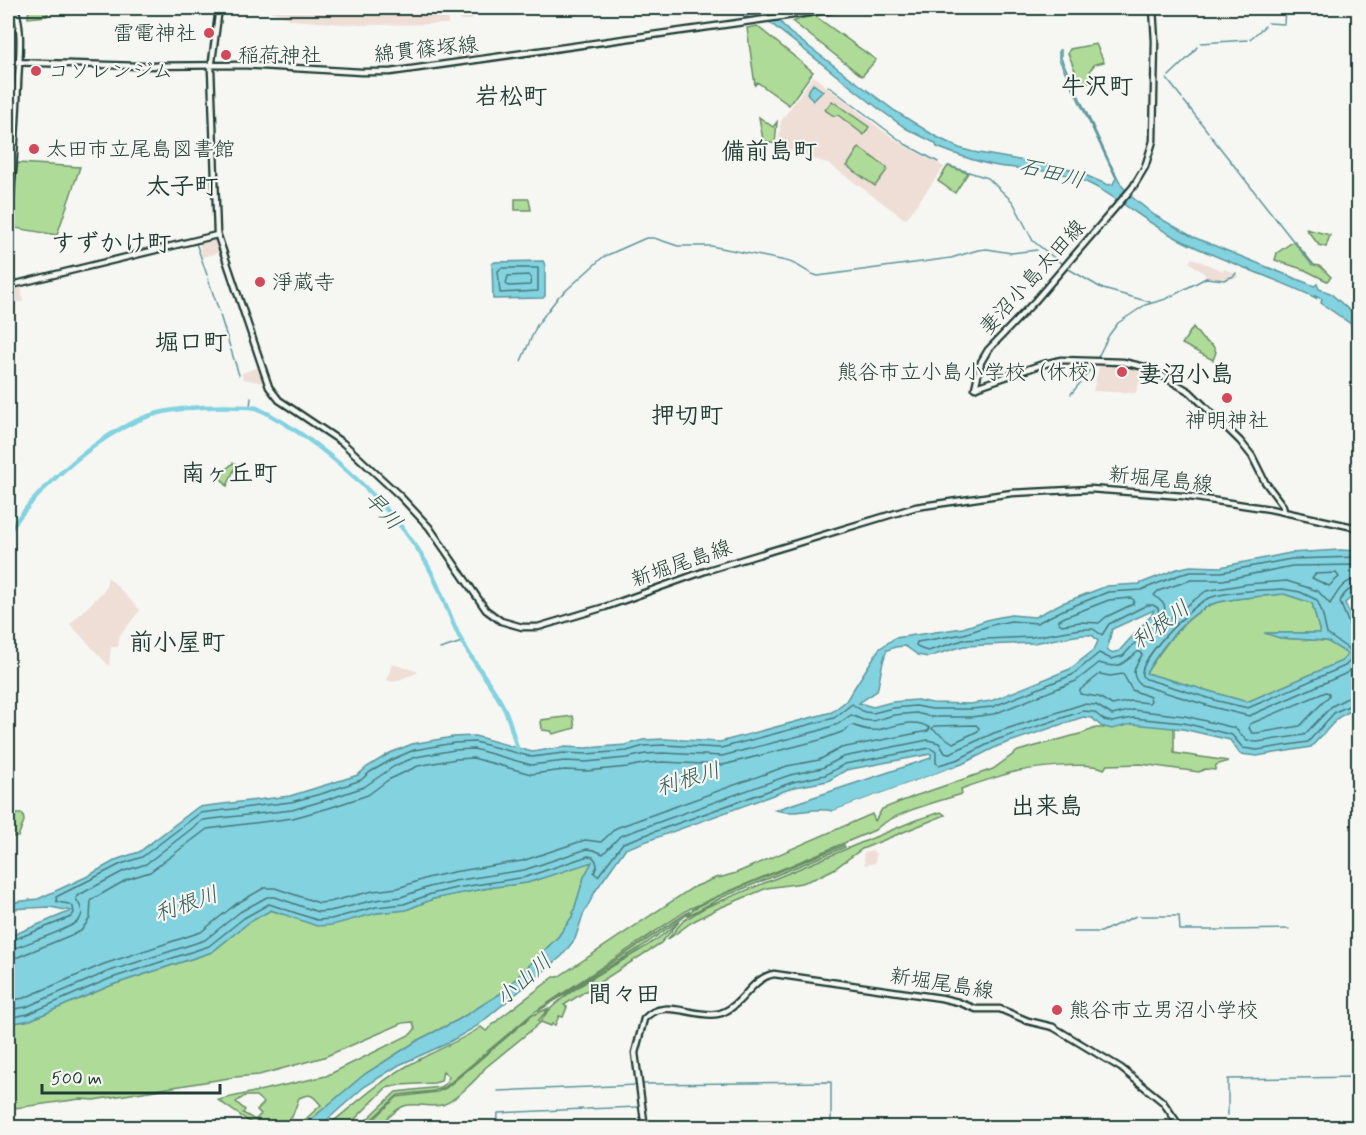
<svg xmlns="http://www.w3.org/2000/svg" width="1366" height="1135" font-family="Mynerve,'Klee One',sans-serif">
<rect width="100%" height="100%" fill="#f6f6f2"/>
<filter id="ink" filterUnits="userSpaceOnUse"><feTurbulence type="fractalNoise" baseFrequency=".0167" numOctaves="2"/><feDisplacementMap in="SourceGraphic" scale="12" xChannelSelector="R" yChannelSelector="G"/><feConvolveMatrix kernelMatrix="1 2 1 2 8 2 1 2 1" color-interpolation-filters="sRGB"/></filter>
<g filter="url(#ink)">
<path fill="#eeded6" d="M263 8H448V24L358 25 293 20Z
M460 8H472V20H460Z
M455 44H477L478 57 458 60 455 57Z
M813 76 879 128 905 146 944 167 907 218 905 219 829 164 778 146 781 121Z
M8 104 14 106 12 145 11 148H8Z
M212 238 216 241 220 252 202 257 199 242Z
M1192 258 1223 271 1224 269 1238 275 1237 278 1219 279 1205 277V274L1189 262Z
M21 286 23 302H8V289Z
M1100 363 1125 364 1144 369 1136 392 1134 393 1093 391Z
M259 367 265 383 243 379 242 373Z
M108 577 140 610 120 635 118 647H111L109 666 70 624 105 590Z
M392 664 417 671V673L393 682 387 680Z
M873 851 876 854 875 863 865 865 863 853Z"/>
<path fill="#afdb99" stroke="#678c66" stroke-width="1.5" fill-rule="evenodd" d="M29 8H49L47 16 28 18Z
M815 16 876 60 862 76 793 22 802 18Z
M757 26 813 72 789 105 757 82 755 85 747 28Z
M1096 44 1104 62 1095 64 1090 70 1095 81 1082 83 1079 80 1068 53 1070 49Z
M832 101 869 127 864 135 838 115 834 116 825 110Z
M759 117 773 127 777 122 775 144 763 140Z
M860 148 887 168V170L875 186 847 166 858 149Z
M18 163 80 167 57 235 9 227Z
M948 166 968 173 955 193 938 181Z
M515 199H529L531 210H515Z
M1306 229 1330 235 1326 247 1319 245Z
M1294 241 1314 265 1320 266 1331 277 1327 281 1305 270 1275 260 1277 253Z
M1193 327 1202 339 1213 346 1216 352 1213 360 1182 344Z
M233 463 236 465 227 486 219 476Z
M1284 594 1312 603 1320 633H1267L1280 638 1327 641 1349 654 1342 661 1247 702 1146 673C1163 648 1182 619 1210 605 1223 598 1267 596 1284 594Z
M573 716 575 728 553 734 551 731 542 730 541 720Z
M1122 720 1174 723V753L1228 761 1216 765 1215 770 1205 769 1199 772 1141 764 1107 765 1104 769C1089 761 1029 768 1010 773 994 778 977 783 961 789L962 794C939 801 892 813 875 830L725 893 689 909 533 1013 445 1087 434 1091 398 1095 363 1127H359L396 1092 440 1087 445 1084 449 1077 443 1071 441 1081 434 1083 400 1085 386 1088 347 1127 325 1128C352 1107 377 1083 407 1066 431 1052 457 1043 481 1027L486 1031 500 1018 554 977H558L692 888 718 877 719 878 736 873 872 814 875 821 882 809 915 796 993 769 1018 751 1083 733 1096 728H1104L1108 724Z
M941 812 945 815 862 849 834 869 816 878 802 883 767 888 717 909 692 922 667 940 683 921 704 908 916 820Z
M8 814H23L24 821 18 837 8 836Z
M844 845 845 847 723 897 687 916 693 909 719 896Z
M593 861 584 877 572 917 558 937 500 994 458 1020 420 1039 365 1074 302 1127H297L321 1105C313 1096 311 1092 299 1098L292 1117 280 1127H257L218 1100 326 1076 411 1034 415 1029 413 1022 403 1023 324 1057 259 1075 235 1077 94 1100 80 1099 8 1109V1024L30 1020 112 985 212 952 248 923 271 910 281 914 377 913 406 910 433 899 457 894 494 887 527 883ZM245 1096H256L264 1103 257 1110 261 1114 255 1120 243 1113 245 1110 236 1102Z
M690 911 684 917 638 949 538 1011Z
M679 922 661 943 564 1005 567 1007 563 1017 559 1016 555 1025 552 1024 551 1026 541 1022C551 998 613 967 637 952 652 943 666 933 679 922Z
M549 1008 538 1021 540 1023 485 1068C479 1077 454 1102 442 1105 430 1108 416 1102 404 1106 394 1110 386 1120 379 1127H366L397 1097 437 1092 446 1088 533 1015Z"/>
<path fill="#83d2e0" stroke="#5b969b" stroke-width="1.5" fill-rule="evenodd" d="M752 8H762L772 13 773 8 775 16 789 32 895 111 935 136 959 148 973 152 1071 169 1108 185 1113 184 1116 178 1059 59V50H1061V58L1110 163 1122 186 1132 197 1154 215 1193 237 1314 286 1317 284 1319 289 1330 293 1358 318V329L1321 303 1322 299 1315 296 1316 298C1269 275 1219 261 1173 236 1140 219 1114 193 1079 179 1054 169 1025 170 998 166 976 162 957 155 937 147L935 143 907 129 879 109 754 10 753 11Z
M813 84 823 91 813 101 807 93Z
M543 261 545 265V296L543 298 493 299 492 264 495 262Z
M1340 550 1358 551V591L1345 603 1358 632V707L1339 717 1311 747 1257 756 1240 754 1230 740 1183 729 1132 724 1112 729 1101 726 1092 718 1083 717 998 746 962 764 833 811C812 806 799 816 775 810L931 758V754L846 770 828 781 795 787 625 849 596 890 583 915 575 939 562 956 477 1026 446 1044 399 1065 364 1087 319 1127H302L365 1074 420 1039 458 1020 500 994 558 937 572 917 584 877 592 862 527 883 494 887 457 894 433 899 406 910 377 913 332 925 317 926 271 910 248 923 212 952 112 985 30 1020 8 1024V937L71 911 50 907 8 909V903L38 899 86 877 118 859 139 852 198 807 290 796 358 775 367 767 390 753 412 744 453 737 475 736 532 752 564 747 586 748 626 745 643 740 664 739 720 742 832 712 846 701 879 649 895 638 963 628 990 619 1011 615 1035 617 1060 604 1107 586 1139 584 1177 569 1190 566 1220 567 1290 553ZM1284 594 1312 603 1320 633H1264L1280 638 1327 641 1348 654 1342 661 1247 702 1146 673C1161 648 1183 618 1210 605 1223 598 1267 596 1284 594ZM1154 610 1151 616 1119 651 1111 653 1107 650 1112 629ZM1081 635H1092L1098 641 1094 650 1070 669 991 701 970 704 932 703 917 700 892 702 873 707 859 703 877 691C881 676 881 663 887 650L895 647 905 646 918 655 928 657 964 646 1033 643Z"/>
<path fill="#f6f6f2" d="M951 768 950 771 833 814V811Z"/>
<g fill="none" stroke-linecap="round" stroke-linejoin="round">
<path stroke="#477979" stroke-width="1.5" d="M501 268H538V291L500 293 498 271Z
M529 275 531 278 530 285 509 286 506 284 508 276Z
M1358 565 1292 566 1223 580H1191L1158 591 1154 595 1164 604 1166 617 1169 619 1206 591 1247 584 1287 581 1318 591 1330 604C1337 594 1342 580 1358 579
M1336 573 1339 577 1329 586 1312 578 1315 574Z
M1358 587C1350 587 1342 595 1340 602L1351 629 1358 633
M1283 589 1300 592 1317 600 1322 612 1327 634 1353 652V658L1345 666 1248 708 1218 701 1146 679 1142 676C1138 659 1193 604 1209 598 1229 591 1262 590 1283 589Z
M1131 598 1134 600 1133 604 1106 617 1099 623 1080 622 1062 625 1059 623V620L1065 617 1109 600Z
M1100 674 1110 676 1123 674 1132 690 1150 697 1151 701 1149 703 1131 701 1112 705 1099 697 1080 694V690Z
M1326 692 1329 693V696L1300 726 1257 733H1252L1249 728 1250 724Z
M976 725 979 728 978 731 953 743 932 729 934 726Z
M8 942 71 917 74 913 73 907 69 904 57 902 56 897 121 864 142 857 200 813 291 802 324 793 361 780 370 772 393 759 414 750 454 743 475 742 532 757 564 753 586 754 627 751 644 746 664 745 721 748 834 718 852 704 864 712 873 713 893 708 916 706 932 709H971L992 707 1072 675 1099 653 1111 659 1123 656 1156 620 1159 613 1158 608 1153 605H1147L1109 624 1102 635 1093 629H1081L1032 637 963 640 928 651 921 649 916 645 917 642 964 634 992 625 1011 621 1037 623 1063 610 1108 592 1141 590 1179 575 1191 572H1222L1291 559 1358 557
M8 949 15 948C27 943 71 929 78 921 85 914 81 906 76 899L77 896 124 871 146 864 203 820 292 810 326 800 364 787 396 765 416 757 454 750 474 749 531 765 565 761 586 762 627 758 645 754 663 753 722 756 818 731 838 724 851 715 863 720 873 721 894 715 916 713 932 717H971L994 714 1076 681 1099 663C1121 670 1122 663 1139 651L1142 655C1135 666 1129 675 1141 685L1216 708 1249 716 1347 673 1358 663
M8 958 18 957 81 931 90 918 91 900 128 879 150 872 207 829 293 818 329 808 368 795 388 780 418 766 456 759 473 758 531 774 565 770 586 771 628 767 647 763 663 762 723 765 820 740 842 732 852 725C860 728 868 731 877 730 894 727 913 717 930 728L928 731 841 748 819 760 787 766 616 828 601 842 585 840 522 861 453 872 427 878 398 888 373 891 329 902 319 903 275 888H264L236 904 201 932 104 964 24 998 8 1001
M8 1010 26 1007 107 972 205 940 240 912 267 897H275L318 912 330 911 375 900 401 897 429 887 454 881 524 870 587 849 594 850 603 854 620 836 790 775 822 768 843 757 928 740 939 743 945 753 948 754 994 733 1083 704 1096 705 1112 715 1133 710 1185 716 1235 728 1247 741 1257 742 1304 735 1332 706 1351 696 1358 695
M8 1018 28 1014 109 979 209 946 244 918 269 904 317 920 331 919 376 907 404 904 431 894 456 888 526 877 588 856 593 857 596 861 597 866 594 873 598 876 623 843 793 782 825 775 845 764 930 748 936 752V763L939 765 959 759 996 740 1083 711 1094 712 1104 720 1112 722 1133 718 1184 723 1232 735 1243 748 1257 750 1308 742 1335 712 1358 702"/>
<path stroke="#5b969b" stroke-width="1.5" d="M734 8 745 16
M1268 23 1284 24 1285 8
M705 25 742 19 748 16
M1250 39 1265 26
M596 40 702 25
M1201 43 1247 40
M1169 76 1191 55 1197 47
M1167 79 1182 98
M828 86 905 144 938 162
M1184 101 1208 132
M1210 135 1312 265
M949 166 988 178 1013 202 1033 241 1067 268 1103 289 1150 302
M196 243 207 275
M208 279 219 311
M561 295 603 257 646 238H654L678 246H711L786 261C798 263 806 273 818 276L951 258 978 250 987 249 1011 253 1037 250
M220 315 230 347
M231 350 239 375
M1097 359 1109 335 1118 323 1145 305 1166 299 1206 278 1224 280 1234 276 1236 273
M521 361 537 325 559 296
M1082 380 1090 370
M1071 394 1080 383
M250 407 251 398
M440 649 462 642
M1140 916H1179L1180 930H1224
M1226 930 1289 929
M1074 932H1101L1136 916
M642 1084 831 1082V1128
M498 1091 637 1085
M645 1106 647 1122 722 1121
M586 1109 639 1107
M1228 1115V1079L1358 1077
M497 1128 498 1113 584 1109"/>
<path stroke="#83d2e0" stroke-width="4.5" d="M8 533C37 488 106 426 159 413 189 406 219 406 250 407L257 408C318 438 393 505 427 564 440 587 448 614 460 638 473 663 492 684 504 708 511 722 513 737 518 751"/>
<defs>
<path id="secondary" d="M219 8 211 69 217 233 269 387 279 400 343 443 400 496 429 527 486 610 501 621 522 627H538L605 607 708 570 916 507 1012 493 1090 489 1183 496 1270 509 1358 528
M8 62 139 66 243 65 361 72H390L844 8
M8 226C13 178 16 130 18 82 19 57 23 31 15 8
M8 286 217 235
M976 387 1040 365 1061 360 1123 362 1149 368 1190 392 1240 441 1252 456 1265 482 1283 506 1284 512
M975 388 981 362 988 350 1035 301 1133 187 1145 167 1153 141 1155 41 1153 8
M645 1128 635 1053 644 1019C663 997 693 1018 717 1014 741 1010 750 978 774 974L941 998 958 1002 976 1009H1000L1028 1021 1053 1027 1121 1068 1163 1102 1181 1128"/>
</defs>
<use href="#secondary" stroke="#1f3d34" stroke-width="9"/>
<use href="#secondary" stroke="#f6f6f2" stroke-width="4.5"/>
</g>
</g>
<g fill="#d1495b" stroke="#f6f6f2" stroke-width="2">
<circle cx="209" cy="33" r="6"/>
<circle cx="226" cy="55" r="6"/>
<circle cx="36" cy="71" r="6"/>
<circle cx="34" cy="149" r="6"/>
<circle cx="260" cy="282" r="6"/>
<circle cx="1122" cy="372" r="6"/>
<circle cx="1227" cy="398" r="6"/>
<circle cx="1057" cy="1010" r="6"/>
</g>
<g text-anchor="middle" stroke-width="4.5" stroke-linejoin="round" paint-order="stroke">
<g font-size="21" fill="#1f3d34" stroke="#f6f6f2" text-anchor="start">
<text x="197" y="40" text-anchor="end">雷電神社</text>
<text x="238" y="62">稲荷神社</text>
<text x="48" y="78">コソレンジム</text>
<text x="46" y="156">太田市立尾島図書館</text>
<text x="272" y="289">淨蔵寺</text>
<text x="1110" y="379" text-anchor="end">熊谷市立小島小学校（休校）</text>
<text x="1227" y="427" text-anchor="middle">神明神社</text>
<text x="1069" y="1017">熊谷市立男沼小学校</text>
</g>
<g font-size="21" fill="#1f3d34" stroke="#f6f6f2">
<text transform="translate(426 49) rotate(-6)" y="7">綿貫篠塚線</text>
<text transform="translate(1032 277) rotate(-48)" y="7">妻沼小島太田線</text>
<text transform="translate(1161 479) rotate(6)" y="7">新堀尾島線</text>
<text transform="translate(681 563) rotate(-19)" y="7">新堀尾島線</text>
<text transform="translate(942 983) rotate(9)" y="7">新堀尾島線</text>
</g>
<g font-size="22" font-style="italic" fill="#335b56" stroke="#f6f6f2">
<text transform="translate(1052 172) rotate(14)" y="8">石田川</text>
<text transform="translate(384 510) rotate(47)" y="8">早川</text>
<text transform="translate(1160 624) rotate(-36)" y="8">利根川</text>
<text transform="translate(688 778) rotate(-17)" y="8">利根川</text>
<text transform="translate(186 903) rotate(-19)" y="8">利根川</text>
<text transform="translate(523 979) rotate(-41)" y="8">小山川</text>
</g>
<g font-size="24" font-weight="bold" fill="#1f3d34" stroke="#f6f6f2">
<text x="1097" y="94">牛沢町</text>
<text x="511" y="104">岩松町</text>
<text x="769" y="159">備前島町</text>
<text x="182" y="194">太子町</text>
<text x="111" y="251">すずかけ町</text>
<text x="191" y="350">堀口町</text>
<text x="1186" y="382">妻沼小島</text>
<text x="687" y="423">押切町</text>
<text x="229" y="481">南ヶ丘町</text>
<text x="177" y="650">前小屋町</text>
<text x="1047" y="814">出来島</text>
<text x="624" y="1002">間々田</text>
</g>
</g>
<rect width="1366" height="1135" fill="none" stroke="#f6f6f2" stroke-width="30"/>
<rect x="15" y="15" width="1336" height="1105" fill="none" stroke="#1f3d34" stroke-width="2" filter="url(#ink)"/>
<path d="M42 1084v9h178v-9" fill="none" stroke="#1f3d34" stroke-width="3"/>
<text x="51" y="1084" font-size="18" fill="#1f3d34" stroke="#f6f6f2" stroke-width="4.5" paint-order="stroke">500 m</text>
</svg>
